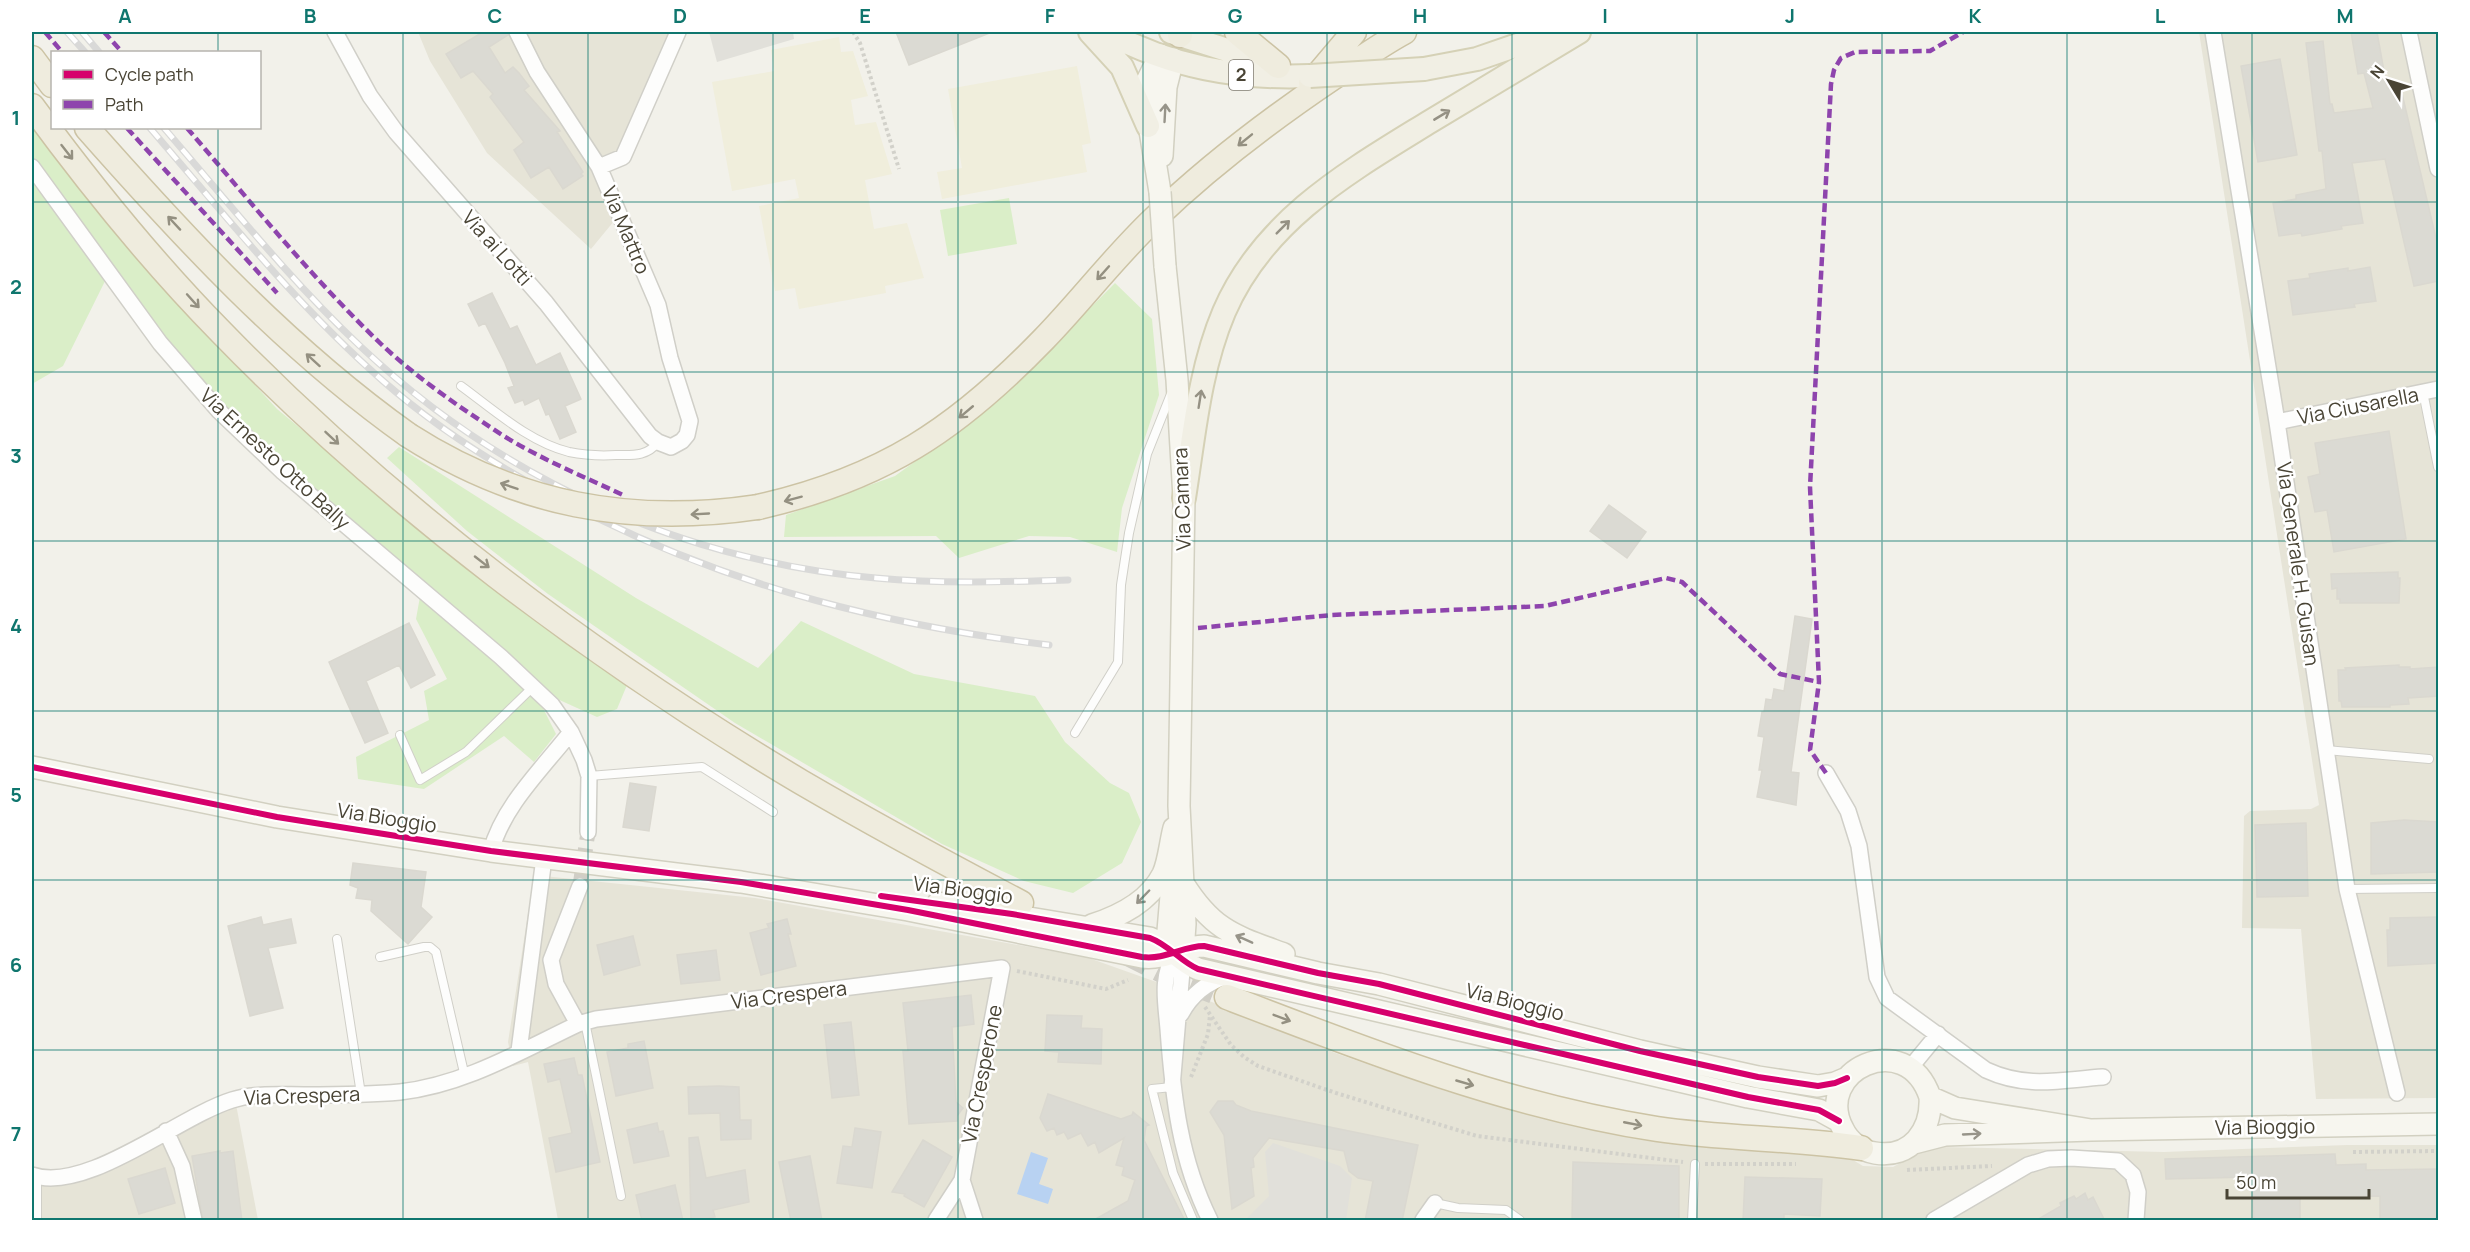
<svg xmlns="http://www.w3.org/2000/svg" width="2470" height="1252" font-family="Manrope,sans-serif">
<rect width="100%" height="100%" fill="#f2f1ea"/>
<path fill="#e6e4d7" d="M418 32H678L623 157 599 167 619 215 591 249 487 153 430 61Z
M2199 32H2438V1098L2316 1099 2301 929 2242 928 2244 816 2250 811 2311 809 2319 805Z
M534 875 755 898 1086 957 1207 1000 1335 1053 1445 1091 1526 1112 1843 1154 1863 1166 1893 1167 1924 1150 1941 1147 2164 1152 2347 1145H2438V1220H558L528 1062 513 1066 508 1042Z
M235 1099 258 1220H37V1177H70Z"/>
<path fill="#f0eedc" d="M839 37 841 52 853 51 868 96 851 100 855 125 876 122 892 174 865 180 874 229 907 223 924 278 885 286 886 293 799 309 795 288 775 291 759 206 799 198 795 179 732 191 712 82 774 71 771 50Z
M1077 66 1091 143 1082 145 1087 172 942 199 937 172 962 168 948 89Z"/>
<path fill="#daeec8" d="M32 119 134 254 277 409 498 592 627 685 617 709 597 717 533 688 556 734 534 762 504 736 424 789 358 779 356 757 429 720 424 691 447 679 416 619 421 591 282 473 108 275 63 366 32 384Z
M1009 198 1017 244 948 256 940 210Z
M1115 283 1152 319 1159 395 1122 508 1117 552 1070 537 1029 536 959 558 936 536 784 537 786 515 895 476 996 403Z
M399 447 636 598 758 668 801 621 914 674 1035 696 1065 742 1110 783 1129 793 1141 822 1122 863 1073 893 1024 881 942 844 735 723 548 594 467 531 387 458Z"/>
<path fill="#e1e0da" d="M709 32H793L794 39 717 62Z
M1273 1143 1340 1166 1352 1178 1346 1220H1247L1246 1219 1269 1196 1265 1152Z"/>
<path fill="#b8d2f2" d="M1031 1152 1048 1158 1039 1184 1053 1189 1048 1204 1017 1194Z"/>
<path fill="#dbdad3" stroke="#dad8d0" stroke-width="1.5" d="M483 32H507L508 35 489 47 505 73 513 67 519 73 529 86 524 90 560 131 557 132 583 172 581 174 583 176 563 189 549 167 531 178 514 150 524 142 490 97 493 94 473 71 461 78 446 54Z
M896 32H992L909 65Z
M2351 32H2377L2387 88 2400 85 2439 251V281L2414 286 2385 159 2352 163 2363 223 2341 226 2342 229 2302 236 2301 233 2279 236 2273 203 2296 199V195L2326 189 2322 151H2319L2306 43 2323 41 2330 104H2332L2334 113 2373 108 2364 73 2358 74Z
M2280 59 2297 155 2258 162 2241 66Z
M2370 267 2376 301 2354 304 2355 307 2293 315 2288 281 2310 278 2309 274 2348 268V271Z
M492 293 510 329 517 326 536 365 560 353 581 399 565 406 576 432 560 439 549 414 546 415 539 398 525 405 523 400 515 403 508 388 514 386 505 363 485 323 479 326 468 304Z
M2389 431 2406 539 2334 552 2327 510 2315 512 2308 477 2320 474 2315 443Z
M1609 505 1646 532 1627 558 1590 531Z
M2398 572V578H2400L2399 603H2340V599H2337V588L2332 589 2331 574Z
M1795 616 1812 619 1791 772 1799 773 1796 805 1757 797 1762 770H1759L1764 737 1758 736 1762 712H1764L1766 699 1772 700 1774 689 1784 691Z
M409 623 435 675 411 688 399 665 366 681 388 733 365 743 329 662Z
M2399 665V667H2410V669L2439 667V696L2408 698 2409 704 2390 705V707H2342L2341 701H2339L2338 670H2346L2345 668Z
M630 783 656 787 649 831 623 827Z
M2404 820 2439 822V872L2371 874V823Z
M2306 823 2308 896 2257 897 2255 825Z
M353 863 426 872 421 907 432 917 408 944 371 911 372 900 356 898 358 888 350 885Z
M261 917 263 925 291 919 296 943 268 948 283 1008 250 1016 228 926Z
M2439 917V963L2388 966 2387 930H2390V918Z
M787 919 791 934H788L796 966 761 975 750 933 769 928 767 924Z
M633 936 640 965 604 975 597 945Z
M716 950 720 980 681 984 677 955Z
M971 995 974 1024 952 1027 956 1102 963 1108 957 1116V1121L909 1124 903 1051H908L903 1003Z
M1047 1015 1082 1016 1081 1028 1102 1029 1101 1064 1058 1062 1059 1052 1045 1051Z
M851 1022 859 1095 832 1098 824 1025Z
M644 1041 653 1088 616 1096 607 1052 628 1048V1044Z
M574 1058 578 1075H582L600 1162 556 1172 549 1138 572 1133 560 1079 548 1082 544 1064Z
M719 1086 739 1087 740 1120H751V1139L721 1140 720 1113 689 1114 688 1087Z
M1048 1094 1121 1119 1132 1115 1133 1112 1149 1125 1146 1126 1144 1140 1185 1221H1092L1128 1201 1135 1180 1122 1175 1124 1167 1116 1165 1124 1138 1099 1153 1095 1142 1088 1146 1081 1133 1068 1139 1064 1132 1057 1135 1054 1128 1047 1131 1040 1118Z
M1218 1101H1233L1236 1105 1251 1111 1418 1145 1402 1221H1365L1373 1181 1358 1178 1349 1171 1344 1151 1269 1138 1253 1158 1254 1167 1251 1168 1254 1196 1232 1209 1224 1135 1210 1112Z
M657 1123 659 1132 663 1131 669 1156 634 1163 627 1130Z
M855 1128 881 1132 872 1188 837 1183 843 1146 852 1147Z
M698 1137 706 1178 745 1170 749 1202 713 1210 715 1217 691 1221 689 1138Z
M923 1140 952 1157 924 1207 904 1196 905 1194 892 1192Z
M220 1151V1153L233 1151 242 1221H203L192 1156Z
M2335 1154 2336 1165 2366 1164V1170L2439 1169V1221H2380V1196L2300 1198V1221H2254L2252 1177 2166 1179 2165 1159Z
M810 1156 822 1221H791L779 1162Z
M1573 1162 1679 1166V1221H1572Z
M165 1168 175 1203 139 1214 128 1179Z
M1745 1177 1822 1179 1820 1216 1784 1214V1221H1743Z
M675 1185 683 1221H642L636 1195Z
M2085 1193 2088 1200 2093 1197 2105 1221H2035L2061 1206 2060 1203 2074 1196 2076 1199Z"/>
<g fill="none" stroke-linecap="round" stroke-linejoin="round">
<path stroke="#d0cec6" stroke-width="15" stroke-dasharray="15 8" stroke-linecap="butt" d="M580 886 588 832"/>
<path stroke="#d0cec6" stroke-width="24" stroke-dasharray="24 12" stroke-linecap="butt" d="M1126 953 1166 973 1227 997"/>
<defs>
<path id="service" d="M461 386C494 410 529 442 569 452 584 455 600 456 616 455 632 455 647 457 658 442
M2423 392 2438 467
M1075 733 1118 662 1121 585 1129 533 1147 454 1171 394
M400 735 420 780 466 752 533 687
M2326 750 2429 759
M589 776 702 767 773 812
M2347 889 2438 888
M337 939 361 1094
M380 957 424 947H430L436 952 465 1077
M585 1022 621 1196
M1172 1087 1152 1089 1173 1173 1193 1220
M37 1177V1220
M1435 1203 1458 1208 1506 1210 1520 1220
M1692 1220 1695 1164"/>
<path id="minor" d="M335 32 370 96 396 132 546 303 650 436 658 442 671 447 682 441 687 435 690 421 670 358 658 305 599 167 623 157 678 32
M517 32 537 72 599 167
M2213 32 2277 422 2347 889 2397 1093
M2409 32 2438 169
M32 167 160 343 219 411 283 472 501 657 552 705 571 732C542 769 503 806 491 851
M2277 422 2438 389
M571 732 584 760 589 776 588 832
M1826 773 1848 811 1859 846 1877 977 1887 998 1986 1070C2027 1089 2060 1080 2103 1077
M1181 1014C1191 995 1207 982 1228 976
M578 1024 556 984 551 960 580 886
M519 1051 544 858
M1910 1068 1938 1034
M1172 1087 1182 971 1175 954C1160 977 1166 1003 1168 1029 1173 1097 1180 1160 1210 1220
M166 1131 182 1166 194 1220
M32 1175C86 1194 178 1117 232 1100 255 1093 281 1095 304 1095 336 1095 368 1095 400 1092 464 1085 521 1051 578 1024L596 1019 1002 968 962 1180 975 1220
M936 1220 962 1180
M1423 1220 1435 1203
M1934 1220 2028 1165 2048 1159 2071 1158 2118 1161 2133 1175 2138 1192 2136 1220"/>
<path id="secondary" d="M1160 55 1147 81 1145 100 1160 192
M1162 156 1166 87 1173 59
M1165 266 1177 380 1184 498 1179 806 1185 924 1184 938 1175 954
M32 767 277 817 491 851 741 882 908 910 1142 957C1166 960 1182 946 1204 946L1318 973 1379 984 1640 1051 1758 1077 1818 1086 1835 1083 1847 1078
M1183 883C1213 931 1235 936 1284 954
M1172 884 1168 931 1175 954
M938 903 1150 938C1169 945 1180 961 1198 969L1748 1097 1819 1110 1839 1121
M1092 925C1120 916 1149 902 1163 874 1169 861 1170 843 1174 828
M2091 1130 2438 1124
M1914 1143 1945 1135 2091 1130 1955 1108 1930 1097C1906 1026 1812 1071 1843 1129 1849 1142 1862 1151 1875 1153 1911 1159 1932 1130 1930 1097"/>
<path id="primary" d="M1090 32 1122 67 1148 126
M1106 32C1172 67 1236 79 1310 76
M1171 32 1277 66
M1424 69 1477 59 1555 32
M1184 498C1194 436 1199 371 1224 312 1264 219 1350 171 1431 121 1481 91 1530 61 1579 32"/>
<path id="trunk" d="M1237 32 1278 66
M1180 35V32
M32 58 52 85
M1311 83 1354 32
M32 106C90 185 153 263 222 333 390 506 593 658 801 782 873 824 947 864 1021 903
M87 128C185 239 287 349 408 435
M758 507C882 479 956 430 1043 340 1081 301 1114 257 1154 219 1209 166 1271 119 1335 76 1358 61 1380 45 1404 32
M1227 997C1367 1051 1508 1106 1657 1129 1725 1139 1793 1138 1861 1148"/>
</defs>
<use href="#service" stroke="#d0cfc8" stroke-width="10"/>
<use href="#minor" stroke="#d0cfc8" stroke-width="18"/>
<use href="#secondary" stroke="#d2d0c1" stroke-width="24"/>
<use href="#primary" stroke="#d5d1b6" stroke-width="26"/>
<use href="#trunk" stroke="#ccc3a4" stroke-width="27"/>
<path stroke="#d2d1ca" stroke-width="4" stroke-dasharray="3 3" stroke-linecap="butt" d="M853 32 860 43 899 169
M1017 971 1106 989 1128 980
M1205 1007 1231 1045 1244 1057 1258 1066 1336 1093 1477 1136 1683 1162
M1191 1077 1208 1034 1210 1015
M2353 1152 2438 1151
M1705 1164H1796
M1907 1170 1992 1166"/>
<use href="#service" stroke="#fdfdfc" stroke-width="8"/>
<use href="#minor" stroke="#fdfdfc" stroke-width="15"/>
<use href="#secondary" stroke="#f7f6ef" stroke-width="21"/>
<use href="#primary" stroke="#f1efe4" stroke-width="22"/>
<use href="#trunk" stroke="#efecde" stroke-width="24"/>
<defs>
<path id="rail" d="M67 32 85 52
M82 32 99 52
M150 128C224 214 297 306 383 381 447 437 519 480 595 517 739 588 890 626 1049 645
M164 128C227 201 289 279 360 346 501 479 682 561 876 578 939 584 1004 582 1068 580"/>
</defs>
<use href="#rail" stroke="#d9d9d8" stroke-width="7"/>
<use href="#rail" stroke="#fff" stroke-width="4.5" stroke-dasharray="14" stroke-linecap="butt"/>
<defs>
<path id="secondary-bridge" d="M1160 192 1165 266"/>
<path id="primary-bridge" d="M1310 76 1424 69"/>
<path id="trunk-bridge" d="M408 435C517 505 631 526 758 507"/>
</defs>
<use href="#secondary-bridge" stroke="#d2d0c1" stroke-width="24" stroke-linecap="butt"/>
<use href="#primary-bridge" stroke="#d5d1b6" stroke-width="26" stroke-linecap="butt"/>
<use href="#trunk-bridge" stroke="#ccc3a4" stroke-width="27" stroke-linecap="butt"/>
<use href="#secondary-bridge" stroke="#f7f6ef" stroke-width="21"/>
<use href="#primary-bridge" stroke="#f1efe4" stroke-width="22"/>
<use href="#trunk-bridge" stroke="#efecde" stroke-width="24"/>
<path stroke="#8e44ad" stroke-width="4.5" stroke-dasharray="9 4.5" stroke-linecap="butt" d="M45 32 62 52
M104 32 122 52
M127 128 277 293
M187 128C250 201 311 277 381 344 414 375 452 402 490 427 531 455 578 474 623 495
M1198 628 1332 615 1545 606 1666 578 1682 582 1780 674 1819 682
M1826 773 1810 750 1819 682 1810 487 1831 84 1834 70 1841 58 1855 52 1930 51 1963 32"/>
<defs>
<path id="cycleway" d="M32 767 277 817 491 851 741 882 908 910 1142 957C1166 960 1182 946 1204 946L1318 973 1379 984 1640 1051 1758 1077 1818 1086 1835 1083 1847 1078
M881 896 1012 914 1150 938C1169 945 1180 961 1198 969L1748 1097 1819 1110 1839 1121"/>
</defs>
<use href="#cycleway" stroke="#fff" stroke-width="10"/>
<use href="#cycleway" stroke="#d6006c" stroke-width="6"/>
</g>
<defs><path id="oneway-shaft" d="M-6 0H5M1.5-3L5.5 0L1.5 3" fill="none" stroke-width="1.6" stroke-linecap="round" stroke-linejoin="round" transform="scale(1.5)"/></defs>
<g stroke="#979489">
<use href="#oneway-shaft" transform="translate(1165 113) rotate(-87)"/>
<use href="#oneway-shaft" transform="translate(1143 897) rotate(134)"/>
<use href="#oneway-shaft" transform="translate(1244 939) rotate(-156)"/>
<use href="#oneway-shaft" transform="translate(1972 1134) rotate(-3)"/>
</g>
<g stroke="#959184">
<use href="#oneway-shaft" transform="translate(1442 115) rotate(-31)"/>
<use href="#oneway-shaft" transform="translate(1283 227) rotate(-45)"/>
<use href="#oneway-shaft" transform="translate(1200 399) rotate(-81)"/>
</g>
<g stroke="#949081">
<use href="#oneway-shaft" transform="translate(1245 140) rotate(141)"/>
<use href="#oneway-shaft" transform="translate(67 152) rotate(52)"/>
<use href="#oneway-shaft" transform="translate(174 223) rotate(-133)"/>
<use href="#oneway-shaft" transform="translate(1103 273) rotate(132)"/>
<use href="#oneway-shaft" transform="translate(193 301) rotate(48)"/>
<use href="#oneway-shaft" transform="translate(313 360) rotate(-138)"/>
<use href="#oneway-shaft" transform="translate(966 412) rotate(140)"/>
<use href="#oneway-shaft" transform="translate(332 438) rotate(43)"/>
<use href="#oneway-shaft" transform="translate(509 486) rotate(-161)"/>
<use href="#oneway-shaft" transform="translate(793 499) rotate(165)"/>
<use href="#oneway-shaft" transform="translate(700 514) rotate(177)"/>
<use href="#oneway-shaft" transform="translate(482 562) rotate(38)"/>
<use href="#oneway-shaft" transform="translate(1282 1018) rotate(21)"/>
<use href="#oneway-shaft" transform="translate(1465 1083) rotate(16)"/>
<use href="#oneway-shaft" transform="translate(1633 1124) rotate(11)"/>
</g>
<path fill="none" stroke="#0f766e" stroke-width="1.5" stroke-opacity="0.55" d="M218 32V52M403 32V1220M588 32V1220M773 32V1220M958 32V1220M1143 32V1220M1327 32V1220M1512 32V1220M1697 32V1220M1882 32V1220M2067 32V1220M2252 32V1220M218 128V1220M32 202H2438M32 372H2438M32 541H2438M32 711H2438M32 880H2438M32 1050H2438"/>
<g text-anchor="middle" stroke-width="5" stroke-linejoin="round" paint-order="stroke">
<rect fill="#fff" stroke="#807c72" stroke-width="1.5" x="1229" y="60" width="24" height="30" rx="4.5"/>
<g font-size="18" font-weight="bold" fill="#494435">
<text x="1241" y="81">2</text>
</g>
<g font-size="20" fill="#494435" stroke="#fff">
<text transform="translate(626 230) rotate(67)" y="7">Via Mattro</text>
<text transform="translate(497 248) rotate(48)" y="7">Via ai Lotti</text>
<text transform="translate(2358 406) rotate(-11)" y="7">Via Ciusarella</text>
<text transform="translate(275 459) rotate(43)" y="7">Via Ernesto Otto Bally</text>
<text transform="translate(1182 499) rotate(-92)" y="7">Via Camara</text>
<text transform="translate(2298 564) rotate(82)" y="7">Via Generale H. Guisan</text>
<text transform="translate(387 818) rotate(9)" y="7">Via Bioggio</text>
<text transform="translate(963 890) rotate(8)" y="7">Via Bioggio</text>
<text transform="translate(789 995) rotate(-7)" y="7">Via Crespera</text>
<text transform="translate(1515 1002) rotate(14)" y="7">Via Bioggio</text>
<text transform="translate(982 1074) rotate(-79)" y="7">Via Cresperone</text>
<text transform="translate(302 1096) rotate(-2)" y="7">Via Crespera</text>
<text transform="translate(2265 1127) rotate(-1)" y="7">Via Bioggio</text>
</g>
</g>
<rect width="2470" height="1252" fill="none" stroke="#ffffff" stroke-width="66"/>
<rect x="51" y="51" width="210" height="78" fill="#ffffff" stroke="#b6b4ae" stroke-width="1.5"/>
<rect x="63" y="70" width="30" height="9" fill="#d6006c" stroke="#b6b4ae" stroke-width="1.5"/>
<text x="105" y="81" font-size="18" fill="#494435">Cycle path</text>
<rect x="63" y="100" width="30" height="9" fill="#8e44ad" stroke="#b6b4ae" stroke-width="1.5"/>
<text x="105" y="111" font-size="18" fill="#494435">Path</text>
<g transform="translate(2389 81) rotate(308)" stroke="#ffffff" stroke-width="4.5" paint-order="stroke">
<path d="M0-4.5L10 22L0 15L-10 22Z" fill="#494435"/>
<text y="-9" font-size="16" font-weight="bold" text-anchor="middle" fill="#494435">N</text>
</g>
<path d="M2227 1189v9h142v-9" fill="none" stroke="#494435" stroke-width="3"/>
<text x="2236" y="1189" font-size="18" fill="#494435" stroke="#ffffff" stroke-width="4.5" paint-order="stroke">50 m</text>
<rect x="33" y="33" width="2404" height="1186" fill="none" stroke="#0f766e" stroke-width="2"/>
<g font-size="20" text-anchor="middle" font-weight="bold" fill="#0f766e">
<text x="125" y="23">A</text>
<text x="310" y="23">B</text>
<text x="495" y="23">C</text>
<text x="680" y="23">D</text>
<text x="865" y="23">E</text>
<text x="1050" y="23">F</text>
<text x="1235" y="23">G</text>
<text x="1420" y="23">H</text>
<text x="1605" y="23">I</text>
<text x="1790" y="23">J</text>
<text x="1975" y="23">K</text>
<text x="2160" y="23">L</text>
<text x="2345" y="23">M</text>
<text x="16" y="125">1</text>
<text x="16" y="294">2</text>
<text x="16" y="463">3</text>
<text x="16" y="633">4</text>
<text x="16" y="802">5</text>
<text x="16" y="972">6</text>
<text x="16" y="1141">7</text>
</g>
</svg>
